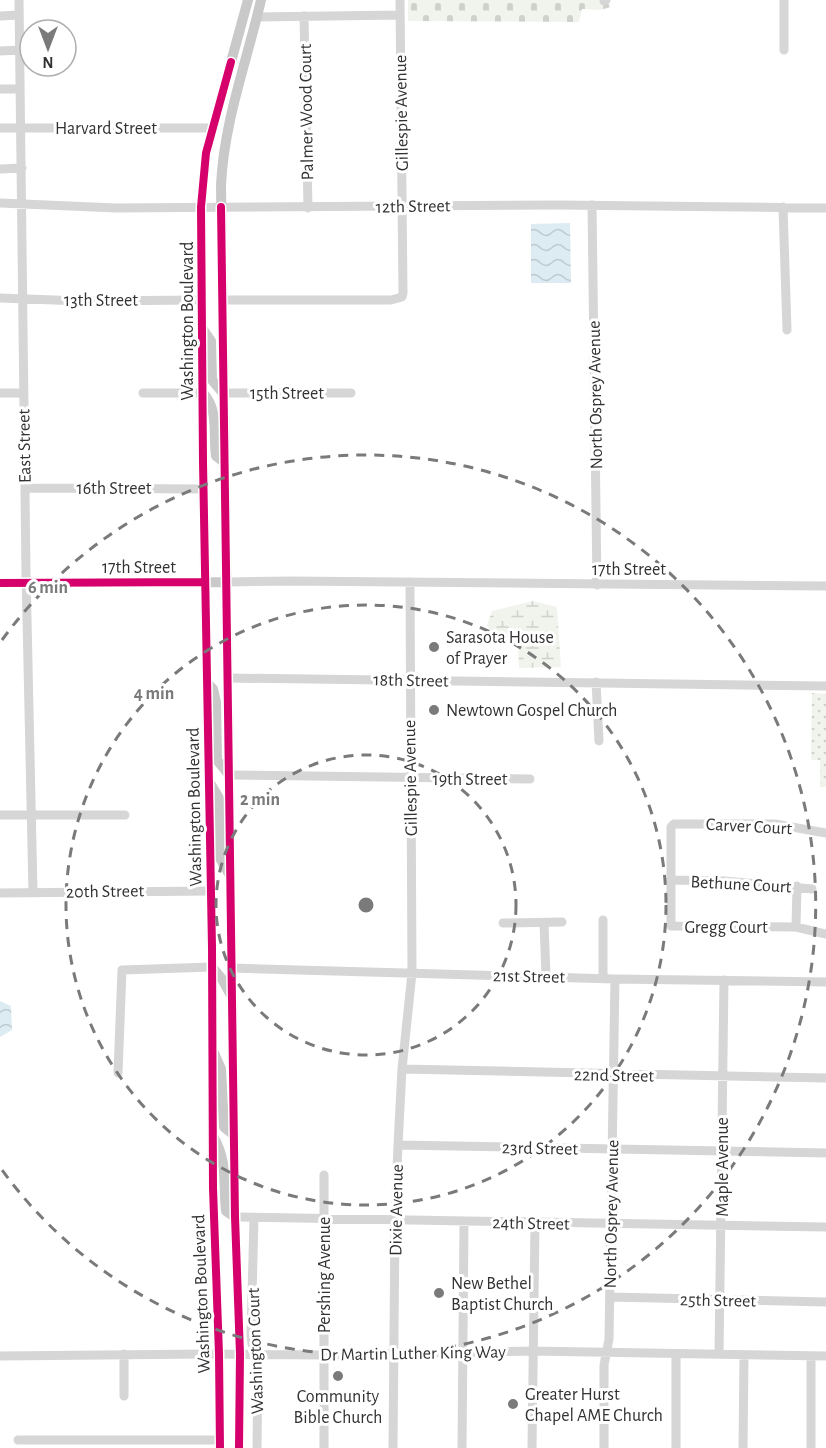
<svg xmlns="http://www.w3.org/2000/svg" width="826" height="1448" font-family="'Alegreya Sans',sans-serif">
<defs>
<pattern id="grass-dots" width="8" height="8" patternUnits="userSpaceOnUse" patternTransform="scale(1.5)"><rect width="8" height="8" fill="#f1f4ed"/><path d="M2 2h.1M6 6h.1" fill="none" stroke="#cfd2cc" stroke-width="1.8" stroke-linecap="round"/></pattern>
<pattern id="wetland-marsh" width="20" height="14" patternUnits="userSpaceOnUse" patternTransform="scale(1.5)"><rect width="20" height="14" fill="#f1f4ed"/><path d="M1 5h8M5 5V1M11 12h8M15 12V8" fill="none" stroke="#cfd2cc"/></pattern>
<pattern id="cemetery-stones" width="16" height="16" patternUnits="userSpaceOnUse" patternTransform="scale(1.5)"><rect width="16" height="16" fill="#f1f4ed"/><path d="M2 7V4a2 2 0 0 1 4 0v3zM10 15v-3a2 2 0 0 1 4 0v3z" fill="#cfd2cc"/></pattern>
<pattern id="water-waves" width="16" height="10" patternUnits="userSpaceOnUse" patternTransform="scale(1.5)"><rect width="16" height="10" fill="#ddebf2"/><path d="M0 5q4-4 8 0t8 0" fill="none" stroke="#becad0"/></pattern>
</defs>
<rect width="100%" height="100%" fill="#fff"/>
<path fill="url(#grass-dots)" d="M812 693 826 694V787H820V760H811Z"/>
<path fill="url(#wetland-marsh)" d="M533 601 557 607 561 667 519 668 518 638H495L487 625 492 611Z"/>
<path fill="url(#cemetery-stones)" d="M408 0H606L611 7 600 10 582 9 579 22 408 21Z"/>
<path fill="url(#water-waves)" d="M570 223 571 283H531V224Z
M0 1001 11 1006 12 1030 0 1037Z"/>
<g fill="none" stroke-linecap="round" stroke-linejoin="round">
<path stroke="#d6d6d6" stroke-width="9" d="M19 0 26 573 33 892
M784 0V50
M604 1 606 0
M0 16 19 15
M304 16 308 208
M257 17 400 15
M0 51 20 50
M0 89H20
M0 128H212
M0 169 22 168
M0 203 116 208 559 205 826 208
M592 205 597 585
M783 207 787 330
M0 298 81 301 202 300
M222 300H391L402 297 403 293 400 0
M0 393H24
M143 393H203
M223 393H351
M25 488 204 489
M226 582 290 581 826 586
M227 678 826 686
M596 682 599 741
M229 775 530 779
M0 815H125
M826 833 775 824H674L671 827V926L796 927 826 934
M670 880 724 881 812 889
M0 893 211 891
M603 920V978
M503 923 562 922
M544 923 546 976
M796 927 797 886
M232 968 615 979 826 982
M402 1069 826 1078
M118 1073 122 970 212 967
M398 1145 826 1153
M235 1217 826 1227
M254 1218 251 1335 252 1344 258 1354 257 1448
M610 1297 826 1302
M124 1354V1396
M676 1354V1448
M719 1354 724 980
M0 1356 207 1354 323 1355 532 1351 826 1356
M18 1440H219
M324 1448V1175
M393 1448 395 1220 398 1145 402 1069 412 973 410 582
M462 1448 464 1222
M532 1448 535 1223
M604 1448V1365L609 1339 615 979
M743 1448 744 1355
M811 1448V1356"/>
<path stroke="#c9c9c9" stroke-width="10" d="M202 328 211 341 212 380 223 393
M203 393C219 410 213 434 216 456L224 462
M0 583 226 582
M209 685 213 689 216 702 217 760 229 775
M210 783 219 798 220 858 229 874
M212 967 222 979 232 997
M214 1053 221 1069 224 1127 234 1135
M213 1136C228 1161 223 1183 226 1211L235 1217
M220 1448 219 1354 213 1188 212 947 203 462 201 207 206 153 248 0
M239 1448 240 1354 235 1217 221 185C224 121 247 61 261 0"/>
<defs>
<path id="cycleway" d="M221 207 235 1217 240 1354 239 1448
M0 583 205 582
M220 1448 219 1354 213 1188 212 947 203 462 201 207 206 153 231 62"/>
</defs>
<use href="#cycleway" stroke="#fff" stroke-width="11"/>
<use href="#cycleway" stroke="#d6006c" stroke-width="8"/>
</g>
<g fill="none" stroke="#7a7a7a" stroke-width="3" stroke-dasharray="10 8">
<circle cx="366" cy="905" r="150"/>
<circle cx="366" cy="905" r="300"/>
<path d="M2 640A450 450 0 1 1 2 1170"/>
</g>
<g fill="#7a7a7a" stroke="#fff" stroke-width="2">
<circle cx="434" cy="647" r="6"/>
<circle cx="434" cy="710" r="6"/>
<circle cx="439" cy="1293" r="6"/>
<circle cx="338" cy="1376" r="6"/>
<circle cx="513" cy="1404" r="6"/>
</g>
<g text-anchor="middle" stroke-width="6" stroke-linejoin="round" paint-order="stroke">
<g font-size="18" fill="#323232" stroke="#fff">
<text transform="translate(306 112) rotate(-91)" y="6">Palmer Wood Court</text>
<text transform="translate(401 113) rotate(-91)" y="6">Gillespie Avenue</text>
<text x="106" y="134">Harvard Street</text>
<text transform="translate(413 206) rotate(-1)" y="6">12th Street</text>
<text x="101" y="306">13th Street</text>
<text transform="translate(187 321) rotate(-90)" y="6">Washington Boulevard</text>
<text x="287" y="399">15th Street</text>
<text transform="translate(595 395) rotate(-91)" y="6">North Osprey Avenue</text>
<text transform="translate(24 446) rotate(-91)" y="6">East Street</text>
<text x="114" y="494">16th Street</text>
<text x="139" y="573">17th Street</text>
<text x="629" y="575">17th Street</text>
<text transform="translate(411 680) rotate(1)" y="6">18th Street</text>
<text transform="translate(410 778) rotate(-91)" y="6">Gillespie Avenue</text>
<text x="470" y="785">19th Street</text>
<text transform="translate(194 807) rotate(-91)" y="6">Washington Boulevard</text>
<text transform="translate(749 826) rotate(3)" y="6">Carver Court</text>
<text transform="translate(741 884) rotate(3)" y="6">Bethune Court</text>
<text transform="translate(105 891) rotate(-1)" y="6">20th Street</text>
<text x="726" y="933">Gregg Court</text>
<text transform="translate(529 976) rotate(1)" y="6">21st Street</text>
<text transform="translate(614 1075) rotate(1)" y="6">22nd Street</text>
<text transform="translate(540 1148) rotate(1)" y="6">23rd Street</text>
<text transform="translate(722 1167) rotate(-90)" y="6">Maple Avenue</text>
<text transform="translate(396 1210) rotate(-89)" y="6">Dixie Avenue</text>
<text transform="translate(611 1214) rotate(-89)" y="6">North Osprey Avenue</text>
<text transform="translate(531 1223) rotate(1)" y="6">24th Street</text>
<text transform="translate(324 1275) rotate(-90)" y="6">Pershing Avenue</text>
<text transform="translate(201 1294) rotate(-92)" y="6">Washington Boulevard</text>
<text transform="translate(718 1300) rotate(1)" y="6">25th Street</text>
<text transform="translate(255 1351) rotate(-92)" y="6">Washington Court</text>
<text transform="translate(413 1353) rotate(-1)" y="6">Dr Martin Luther King Way</text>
</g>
<g font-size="18" fill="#323232" stroke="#fff" text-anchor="start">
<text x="446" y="643">Sarasota House<tspan x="446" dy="21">of Prayer</tspan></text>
<text x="446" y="716">Newtown Gospel Church</text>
<text x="451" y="1289">New Bethel<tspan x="451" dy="21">Baptist Church</tspan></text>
<text x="525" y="1400">Greater Hurst<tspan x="525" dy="21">Chapel AME Church</tspan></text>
<text x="338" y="1402" text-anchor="middle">Community<tspan x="338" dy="21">Bible Church</tspan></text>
</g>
</g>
<circle cx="366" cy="905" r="9" fill="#7a7a7a" stroke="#fff" stroke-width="3"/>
<g font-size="18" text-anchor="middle" font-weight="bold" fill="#7a7a7a" stroke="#fff" stroke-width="6" stroke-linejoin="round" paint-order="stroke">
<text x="48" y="593">6 min</text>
<text x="154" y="699">4 min</text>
<text x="260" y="805">2 min</text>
</g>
<g transform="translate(48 48) rotate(180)"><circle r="28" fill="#ffffff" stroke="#adadad" stroke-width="1.5"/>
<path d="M0-4.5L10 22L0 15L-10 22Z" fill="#7a7a7a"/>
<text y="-9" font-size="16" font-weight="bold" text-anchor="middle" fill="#323232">N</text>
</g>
</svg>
